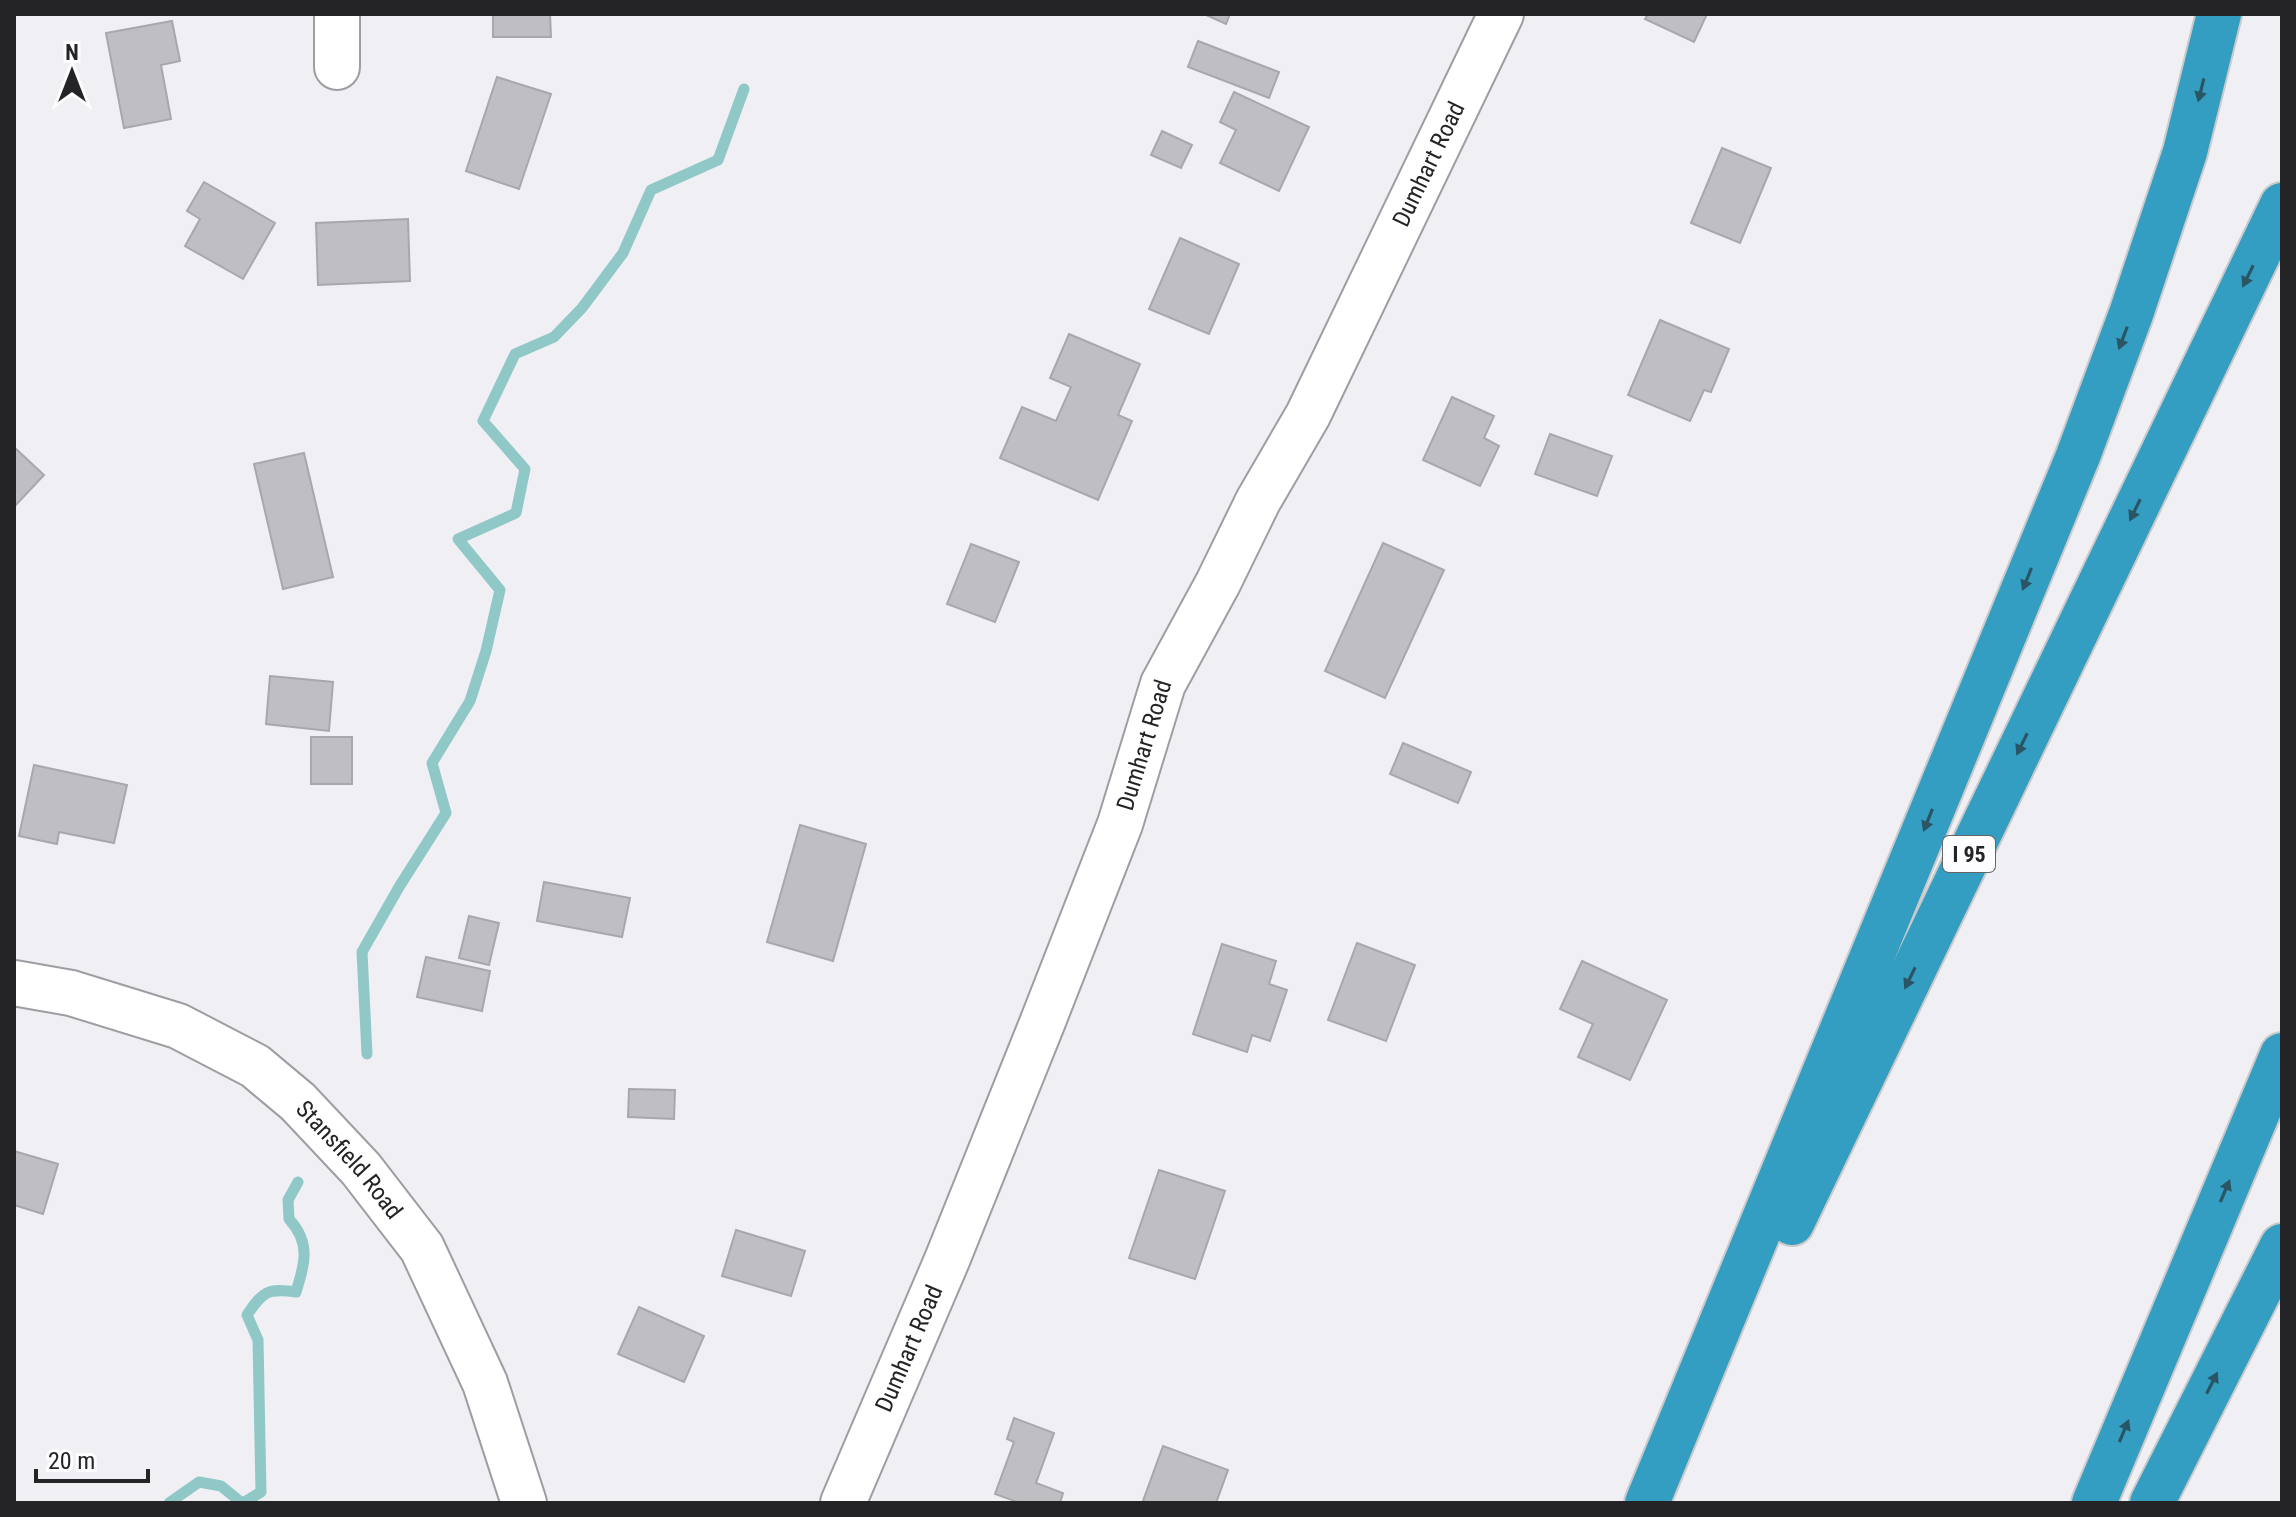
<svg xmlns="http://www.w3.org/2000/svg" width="2296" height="1517" font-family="'Roboto Condensed',sans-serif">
<rect width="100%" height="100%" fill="#f0f0f4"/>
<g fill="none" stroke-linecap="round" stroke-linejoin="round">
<g stroke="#8fc8c7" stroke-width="11">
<path d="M367,1054L362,952L399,887L446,813L432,763L470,701L486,651L500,590L458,539L516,513L525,469L483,421L515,354L554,337L582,308L623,253L651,190L718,160L744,89"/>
<path d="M169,1503L199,1482L221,1486L242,1503"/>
<path d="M243,1503L261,1492L258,1340L247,1315C263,1291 268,1288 296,1292C305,1263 311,1243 289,1219L288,1200L298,1182"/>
</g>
</g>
<g fill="#bfbfc3" stroke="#a7a7ac" stroke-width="2">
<path d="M493,14H550L551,37H493Z"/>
<path d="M1204,14H1230L1226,24Z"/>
<path d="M1648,14H1707L1694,42L1645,19Z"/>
<path d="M172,21L180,61L161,65L171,119L124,128L106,33Z"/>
<path d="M1198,41L1279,72L1269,98L1188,67Z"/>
<path d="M497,77L551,94L519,189L466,171Z"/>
<path d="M1234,92L1309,127L1279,191L1220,163L1236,130L1220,122Z"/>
<path d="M1162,131L1192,145L1181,168L1151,155Z"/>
<path d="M1722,148L1771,168L1740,243L1691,223Z"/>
<path d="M204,182L275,223L243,279L185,246L200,219L187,211Z"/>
<path d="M408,219L410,281L318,285L316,223Z"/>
<path d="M1180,238L1239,264L1209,334L1149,309Z"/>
<path d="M1660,320L1729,349L1711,392L1704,390L1690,421L1628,395Z"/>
<path d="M1069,334L1140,364L1118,415L1132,421L1098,500L1000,458L1022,407L1056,421L1071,387L1050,378Z"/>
<path d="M1452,397L1494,416L1484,438L1499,446L1480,486L1423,460Z"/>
<path d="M1550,434L1612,456L1597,496L1535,474Z"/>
<path d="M14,447L44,475L14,507Z"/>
<path d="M304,453L333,577L283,589L254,464Z"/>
<path d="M1383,543L1444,570L1385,698L1325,671Z"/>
<path d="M971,544L1019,562L995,622L947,604Z"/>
<path d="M270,676L333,682L329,731L266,724Z"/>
<rect x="311" y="737" width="41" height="47"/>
<path d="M1403,743L1471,772L1458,803L1390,774Z"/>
<path d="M34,765L127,785L114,843L59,832L57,844L19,836Z"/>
<path d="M800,825L866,844L833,961L767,942Z"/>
<path d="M544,882L630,898L622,937L537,921Z"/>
<path d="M469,916L499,923L489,965L459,958Z"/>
<path d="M1357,943L1415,965L1386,1041L1328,1020Z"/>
<path d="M1222,944L1276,961L1269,984L1287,990L1270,1041L1252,1035L1247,1052L1193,1034Z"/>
<path d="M426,957L490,971L482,1011L417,997Z"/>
<path d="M1582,961L1667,1000L1630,1080L1578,1057L1593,1024L1560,1009Z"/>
<path d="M629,1089L675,1090L674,1119L628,1117Z"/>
<path d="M14,1151L58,1164L43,1214L14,1205Z"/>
<path d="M1159,1170L1225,1191L1195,1279L1129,1258Z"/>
<path d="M736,1230L805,1251L791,1296L722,1276Z"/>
<path d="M639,1307L704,1336L684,1382L618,1354Z"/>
<path d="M1014,1418L1054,1433L1036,1483L1063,1493L1060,1503H1020L995,1494L1014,1442L1007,1439Z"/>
<path d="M1163,1446L1228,1470L1216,1503H1149L1143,1501Z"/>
</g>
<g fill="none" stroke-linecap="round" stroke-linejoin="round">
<g stroke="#9e9ea2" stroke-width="48">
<g id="minor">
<path d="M337,14V67"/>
<path id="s1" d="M14,983L71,993L178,1026L255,1066L298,1102L361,1169L422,1248L485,1383L524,1503"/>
<path id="s2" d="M843,1503L947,1260L1043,1021L1120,824L1163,684L1218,583L1258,501L1308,415L1501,14"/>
</g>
</g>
<g stroke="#cacacb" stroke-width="48">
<g id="highway">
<path d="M1792,1223L2282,205"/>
<path d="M1647,1503L2078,456L2131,314L2185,152L2219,14"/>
<path d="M2094,1503L2282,1055"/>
<path d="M2152,1503L2282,1246"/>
</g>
</g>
<use href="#minor" stroke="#fff" stroke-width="44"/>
<use href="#highway" stroke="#339ec1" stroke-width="44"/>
</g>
<defs><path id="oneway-solid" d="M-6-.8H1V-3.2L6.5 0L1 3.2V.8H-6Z" transform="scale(2)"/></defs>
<g fill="#2a5564">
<use href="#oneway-solid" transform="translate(2201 90) rotate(104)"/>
<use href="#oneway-solid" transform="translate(2248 276) rotate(116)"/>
<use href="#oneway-solid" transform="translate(2123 338) rotate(111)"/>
<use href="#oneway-solid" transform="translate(2135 510) rotate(116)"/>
<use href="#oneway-solid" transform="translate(2027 579) rotate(112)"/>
<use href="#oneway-solid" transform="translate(2022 744) rotate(116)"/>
<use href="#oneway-solid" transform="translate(1928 820) rotate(112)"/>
<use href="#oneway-solid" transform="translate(1910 978) rotate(116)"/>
<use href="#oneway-solid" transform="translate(2225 1191) rotate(-67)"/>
<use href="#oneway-solid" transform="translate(2212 1383) rotate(-63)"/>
<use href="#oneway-solid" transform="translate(2124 1431) rotate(-67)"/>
</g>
<g text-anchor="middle" stroke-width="6" stroke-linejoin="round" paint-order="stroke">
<rect fill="#fdfdff" stroke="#656567" stroke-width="2" x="1943" y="836" width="52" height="36" rx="6"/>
<g font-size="22" font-weight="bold" fill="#242426">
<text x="1969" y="862">I 95</text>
</g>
<g font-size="24" fill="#242426" stroke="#fdfdff">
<text dy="8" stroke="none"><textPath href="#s2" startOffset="1464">Dumhart Road</textPath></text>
<text dy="8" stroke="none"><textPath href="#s2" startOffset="816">Dumhart Road</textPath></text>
<text dy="8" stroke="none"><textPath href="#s1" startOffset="390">Stansfield Road</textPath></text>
<text dy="8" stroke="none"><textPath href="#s2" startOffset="168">Dumhart Road</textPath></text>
</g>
</g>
<rect width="2296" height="1517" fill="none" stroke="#242426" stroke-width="32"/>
<g transform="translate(72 72)" stroke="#fdfdff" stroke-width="6" paint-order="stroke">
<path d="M0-6L14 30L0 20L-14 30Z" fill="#242426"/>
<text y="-12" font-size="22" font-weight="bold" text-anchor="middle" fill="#242426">N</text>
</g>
<path d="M36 1469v12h112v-12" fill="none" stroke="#242426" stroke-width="4"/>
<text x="48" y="1469" font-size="24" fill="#242426" stroke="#fdfdff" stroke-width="6" paint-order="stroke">20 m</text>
</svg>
